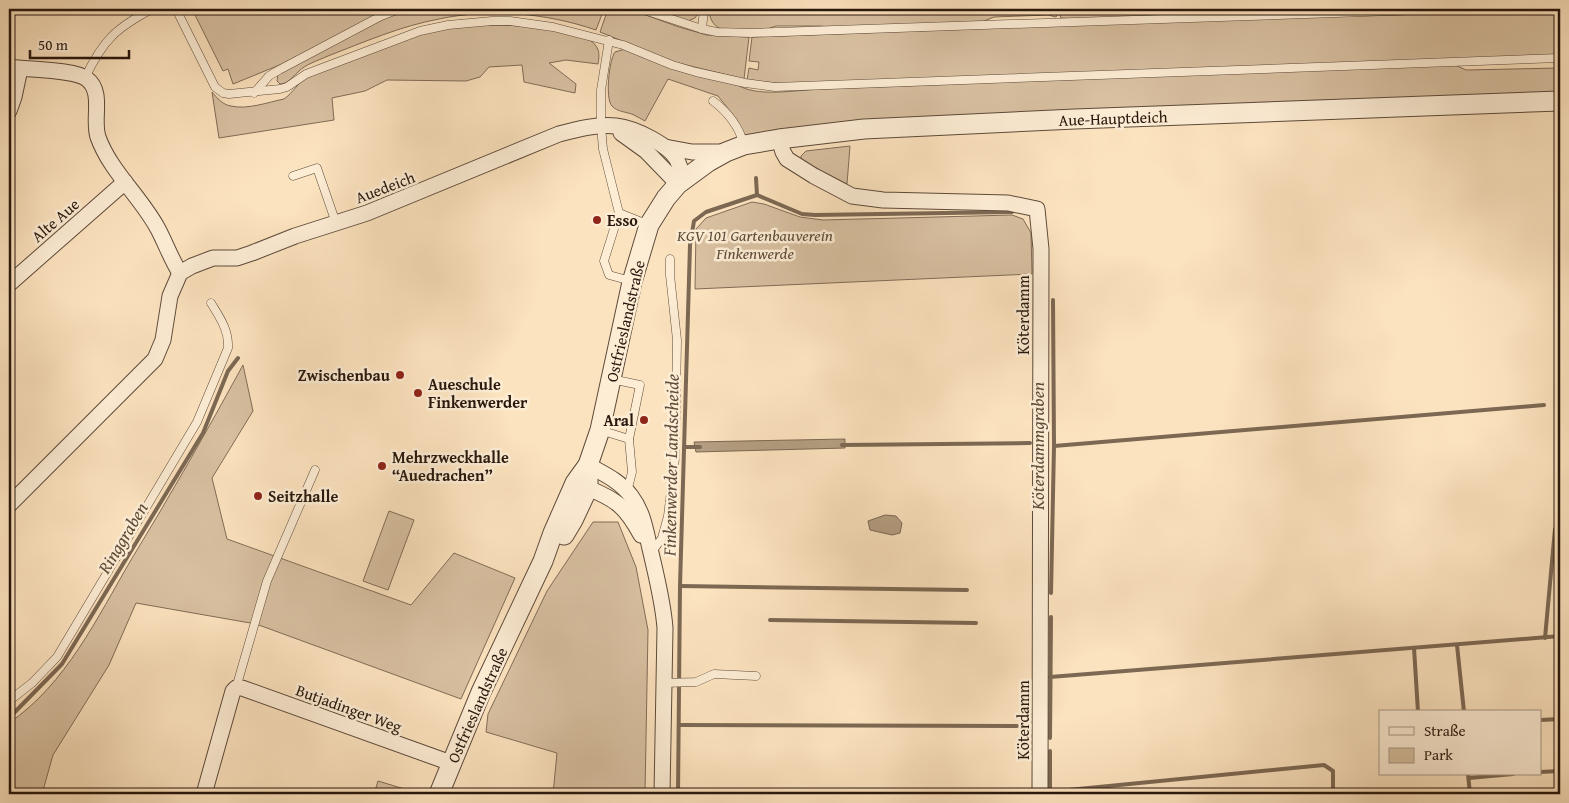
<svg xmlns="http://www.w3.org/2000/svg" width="1569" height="803" font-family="'Gentium Book Plus',serif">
<rect width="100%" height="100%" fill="#fce3bf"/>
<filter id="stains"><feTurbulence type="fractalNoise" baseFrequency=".004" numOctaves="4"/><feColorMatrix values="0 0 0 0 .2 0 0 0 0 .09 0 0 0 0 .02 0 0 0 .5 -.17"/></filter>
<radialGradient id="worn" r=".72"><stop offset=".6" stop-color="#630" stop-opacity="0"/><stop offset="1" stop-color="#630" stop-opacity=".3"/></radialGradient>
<g fill="#d8c0a1" stroke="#806c57">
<path d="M192,9H389L282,64L233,84L228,69L223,71Z"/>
<path d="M406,9H604L596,30C546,13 491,8 439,19C401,26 364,42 328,56C317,61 306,64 298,72C292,77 288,84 280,84L277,81L278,74L358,31Z"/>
<path d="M608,9H629L679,27L707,35L749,37L744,79L674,62L600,32Z"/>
<path d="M648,9H701L695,18L688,21Z"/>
<path d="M708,9H771L776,10L841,9H1216L1192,11L1178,15L1074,19L1061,18L1059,13L1056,17L1048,15L994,17L979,23L842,28L820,26H776L764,30L721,29C712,25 710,18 708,9Z"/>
<path d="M1515,9H1560V56L784,84L747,80L749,68L758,70L759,62L749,61L752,37Z"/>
<path d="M480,25C503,25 583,25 596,46C600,51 599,58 598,64L566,60L549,63L576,84L575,93L524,82L522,65L489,67L480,77L466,81L387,80L365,91L332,98L334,120L219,138L212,92C217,98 223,105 231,106C247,110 269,102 284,99C294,92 298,82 308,76L402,40L436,30Z"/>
<path d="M625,49L736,84C756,98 796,90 821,89L1455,65L1466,70L1560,68V94L746,138L737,120L718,96L668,79L645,121C641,119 638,117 634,115C628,112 617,112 612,106C605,99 609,60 615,52Z"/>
<path d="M850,146L847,184L801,160V156L806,151Z"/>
<path d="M752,202L764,204L800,217L823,220L1012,215L1023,219L1031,233L1032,274L695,289L696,229L706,218Z"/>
<path d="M243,365L253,411L212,478L227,539L411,605L454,553L515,578L461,699L256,624L136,603L109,665L53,755L42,794H9V723C66,684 97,618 131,560C170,496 207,431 243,365Z"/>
<path d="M389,511L414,520L388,590L363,581Z"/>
<path d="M593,522H618L636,567L648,630L645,794H553L557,753L486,732L488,714L547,591Z"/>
<path d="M378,781L421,794H374Z"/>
</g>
<g fill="#b49e82" stroke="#7c6853">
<path d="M845,439V448L696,452L694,442Z"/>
<path d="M885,515L896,516L902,523L900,533L892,535L870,530L868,521Z"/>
</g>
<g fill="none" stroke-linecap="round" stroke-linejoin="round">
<g stroke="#7c6853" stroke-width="4">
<path d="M757,195L802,214L815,215L1012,212"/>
<path d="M1559,403H1560"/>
<path d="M842,445L1030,443"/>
<path d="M1054,446L1544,405"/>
<path d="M685,447H700"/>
<path d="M1556,509L1560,461"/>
<path d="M680,586L967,590"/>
<path d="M1051,593L1054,446L1053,300"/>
<path d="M770,620L976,623"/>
<path d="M1545,638L1555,529"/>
<path d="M1457,645L1464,712"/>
<path d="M1414,648L1418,712"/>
<path d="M1050,677L1560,636"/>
<path d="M9,718L62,664L203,433L228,371L238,358"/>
<path d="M1540,720L1560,719"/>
<path d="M679,725L1017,726"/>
<path d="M1050,738L1051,617"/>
<path d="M1540,772L1560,771"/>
<path d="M1468,774L1470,794"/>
<path d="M1469,778L1513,774"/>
<path d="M1068,790L1324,765L1333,771V794"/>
<path d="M1050,791H1058"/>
<path d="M678,794L680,586L690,245L694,221L706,212L757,195L756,178"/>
<path d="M1050,794V751"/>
</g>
<g stroke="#5d4a3a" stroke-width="9">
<g id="service">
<path d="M176,9L215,87L223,93L229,94L280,89L287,87L306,74L420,31L448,25L492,21H510L553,27L623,45L672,65L696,72L745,83L775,87L1560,58"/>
<path d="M641,9L702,29L717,32L751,33L1451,9"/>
<path d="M702,29L704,9"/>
<path d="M609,40L601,90V126L603,149L619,213L604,261L609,275L631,281"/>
<path d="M85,78C103,40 116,28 152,9"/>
<path d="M254,93L269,76L279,70L381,16L399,9"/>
<path d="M713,101C729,113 739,126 744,145"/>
<path d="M293,176L317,168L336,223"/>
<path d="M619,213L649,225"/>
<path d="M611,379L640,385L629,439L632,472L627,492"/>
<path d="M600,430L629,439"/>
<path d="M651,553L662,538L668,516L675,458L677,340L670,275V259"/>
<path d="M664,683L696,682L714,674L756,676"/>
<path d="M236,688L267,581L315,470"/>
<path d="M9,701L32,683L57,657L197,422L228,348C229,330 220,318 211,303"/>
</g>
</g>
<g stroke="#5d4a3a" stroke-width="17">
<g id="minor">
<path d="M9,67C28,70 74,69 87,79C104,92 92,119 98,137C110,171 141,197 158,229C166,244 171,259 180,273"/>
<path d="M9,111L14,97L20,69"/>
<path d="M621,133L646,151L678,184"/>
<path d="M779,139L783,152L787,159L814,176L852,196L883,200L1008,203L1037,209L1041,249L1040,794"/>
<path d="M665,147L692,152H724"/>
<path d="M9,284L125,182"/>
<path d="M588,465C604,474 620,481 631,496C644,513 646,533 651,553C657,579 663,602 665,628L662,794"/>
<path d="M588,488C617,500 626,507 641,535"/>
<path d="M9,505L155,359L163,340L170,296L180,273L192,266L213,258H237L252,253L295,236L367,213L559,134C578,129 597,124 616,126C634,128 671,145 678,162C682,170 681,177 678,184"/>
<path d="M204,794L233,691L236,688H242L451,763"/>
</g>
</g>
<g stroke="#5d4a3a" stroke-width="21">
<g id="tertiary">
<path d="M564,535L573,520L588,488V465"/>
<path d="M439,794L481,692L543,561L553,533L575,483L588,465L600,430L632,282L649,225L666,198L678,184L708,162L726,152L744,145L779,139L864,129L1075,119L1560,101"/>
</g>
</g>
<use href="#service" stroke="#fdedd5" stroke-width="8"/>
<use href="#minor" stroke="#fdedd5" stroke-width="15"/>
<use href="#tertiary" stroke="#fdedd5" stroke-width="19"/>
</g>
<g fill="#8f2418" stroke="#fdedd5" stroke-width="2">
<circle cx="597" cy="220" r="5"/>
<circle cx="400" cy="375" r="5"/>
<circle cx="418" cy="393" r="5"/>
<circle cx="644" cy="420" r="5"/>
<circle cx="382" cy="466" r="5"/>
<circle cx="258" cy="496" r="5"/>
</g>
<g text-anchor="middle" stroke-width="5" stroke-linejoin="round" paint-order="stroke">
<g font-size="16" fill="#28170d" stroke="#fdedd5">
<text transform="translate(1113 118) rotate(-2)" y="6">Aue-Hauptdeich</text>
<text transform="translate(385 187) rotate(-21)" y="6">Auedeich</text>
<text transform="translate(55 220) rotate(-41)" y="6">Alte Aue</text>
<text transform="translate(1023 315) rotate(-90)" y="6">Köterdamm</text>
<text transform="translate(625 321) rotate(-77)" y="6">Ostfrieslandstraße</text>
<text transform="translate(477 705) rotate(-66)" y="6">Ostfrieslandstraße</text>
<text transform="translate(349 708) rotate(20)" y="6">Butjadinger Weg</text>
<text transform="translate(1023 720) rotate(-90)" y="6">Köterdamm</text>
</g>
<g font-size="16" font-weight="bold" fill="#28170d" stroke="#fdedd5" text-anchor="start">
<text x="607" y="226">Esso</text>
<text x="390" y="381" text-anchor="end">Zwischenbau</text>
<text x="428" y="390">Aueschule<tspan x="428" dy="18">Finkenwerder</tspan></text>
<text x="634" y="426" text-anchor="end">Aral</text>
<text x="392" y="463">Mehrzweckhalle<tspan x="392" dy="18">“Auedrachen”</tspan></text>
<text x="268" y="502">Seitzhalle</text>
</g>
<g font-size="16" font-style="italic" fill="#5d4a39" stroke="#fdedd5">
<text x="755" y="241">KGV 101 Gartenbauverein<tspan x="755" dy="18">Finkenwerde</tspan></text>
</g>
<g font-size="18" font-style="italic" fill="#604d3c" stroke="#fdedd5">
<text transform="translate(1038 446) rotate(-90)" y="6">Köterdammgraben</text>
<text transform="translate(671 465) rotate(-89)" y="6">Finkenwerder Landscheide</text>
<text transform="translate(123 538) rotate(-59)" y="6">Ringgraben</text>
</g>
</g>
<rect width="1569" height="803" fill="none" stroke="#fce3bf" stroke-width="30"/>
<rect x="10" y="10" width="1549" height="783" fill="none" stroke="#28170d" stroke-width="2.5"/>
<rect x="15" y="15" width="1539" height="773" fill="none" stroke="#28170d"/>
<rect x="1379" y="710" width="162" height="65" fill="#fdedd5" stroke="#a89785"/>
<rect x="1389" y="727" width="25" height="8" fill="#fdedd5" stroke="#a89785"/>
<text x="1424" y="736" font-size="15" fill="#28170d">Straße</text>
<rect x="1389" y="748" width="25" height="15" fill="#d8c0a1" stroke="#a89785"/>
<text x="1424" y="760" font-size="15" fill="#28170d">Park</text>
<path d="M30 50v8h99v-8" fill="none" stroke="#28170d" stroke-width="2.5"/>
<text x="38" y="50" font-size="15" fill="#28170d" stroke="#fdedd5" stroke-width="4" paint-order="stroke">50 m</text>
<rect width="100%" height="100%" filter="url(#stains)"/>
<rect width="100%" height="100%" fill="url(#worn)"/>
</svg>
